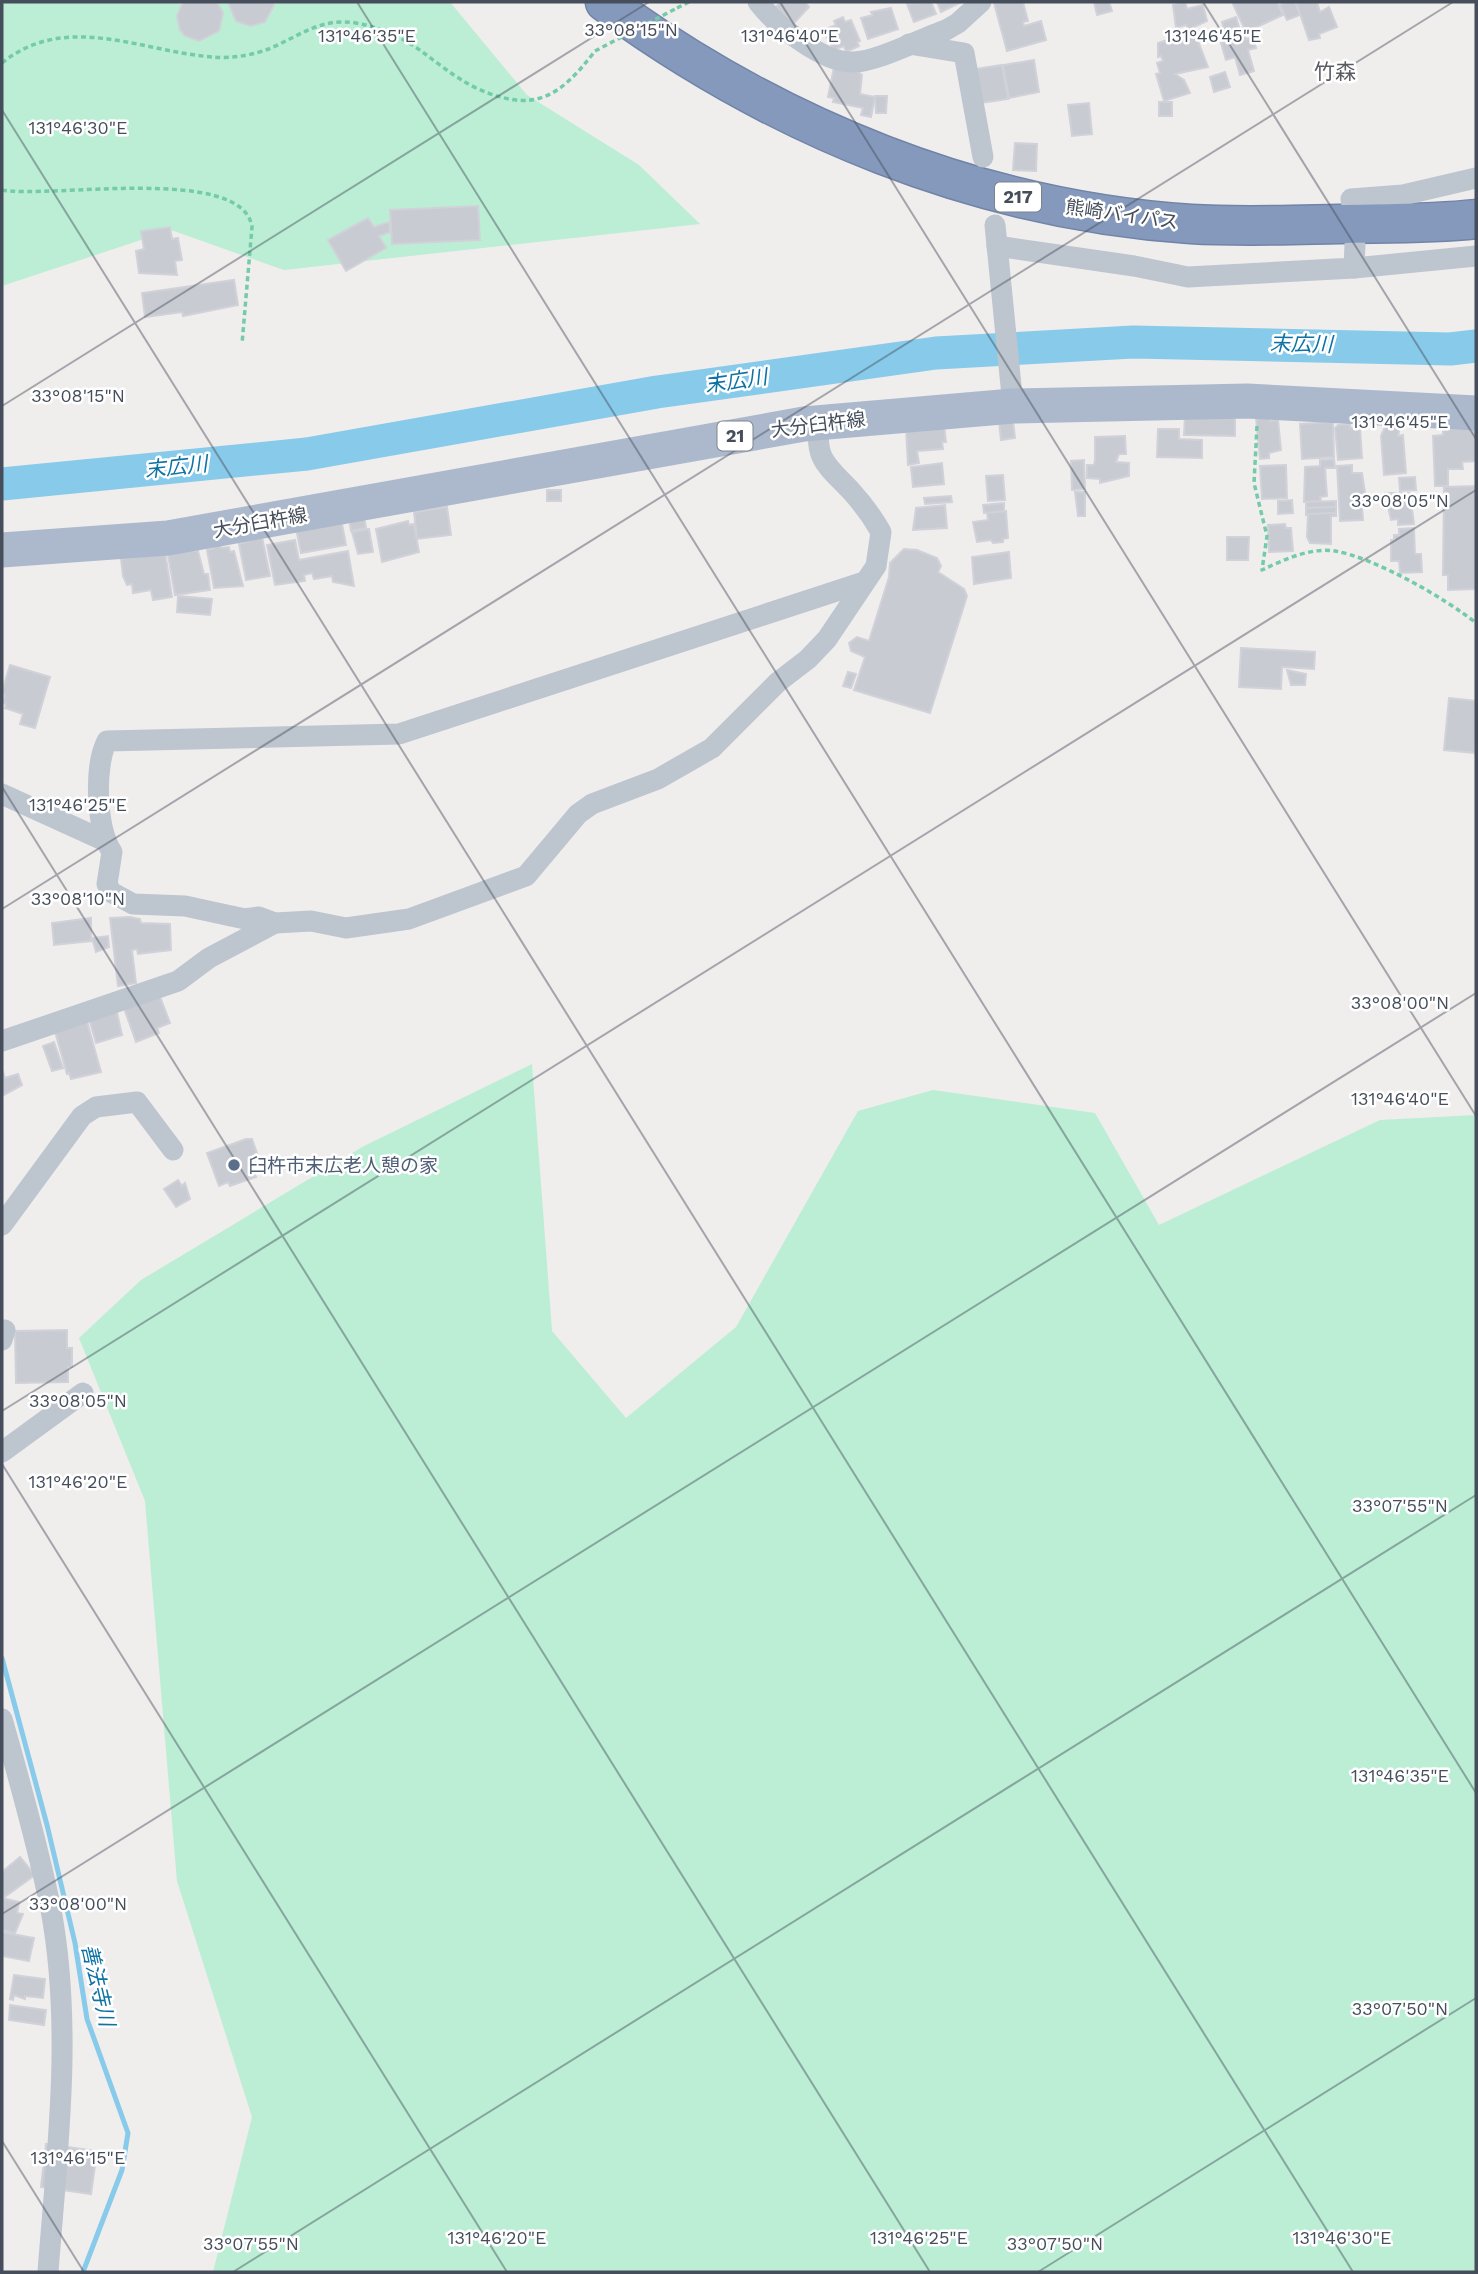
<svg xmlns="http://www.w3.org/2000/svg" width="1478" height="2274" font-family="'Work Sans','Noto Sans JP',sans-serif">
<rect width="100%" height="100%" fill="#f0eded"/>
<g fill="#bbeed4">
<path d="M2,2H450L527,95L639,165L700,224L284,270L171,230L2,286Z"/>
<path d="M532,1064L552,1331L626,1418L736,1327L858,1111L933,1090L1095,1113L1159,1225L1380,1120L1476,1115V2272H213L252,2117L177,1881L145,1501L79,1338L141,1280L364,1146Z"/>
</g>
<g fill="none" stroke-linecap="round" stroke-linejoin="round">
<path stroke="#88caea" stroke-width="5" d="M2,1658L47,1825L75,1943L87,2019L128,2133L122,2170L83,2272"/>
<path stroke="#88caea" stroke-width="33" d="M2,484L307,454L657,392L936,353L1133,342L1450,349L1476,346"/>
</g>
<g fill="#c9cbd3" stroke="#d1d2d9" stroke-width="2">
<path d="M183,2H217L223,13L219,31L199,41L185,36L180,30L177,16Z"/>
<path d="M228,2H274V5L265,22L250,26L236,21Z"/>
<path d="M781,2H805L809,7L794,23L776,7Z"/>
<path d="M931,2L936,14L914,22L907,4Z"/>
<path d="M937,2H961L941,12Z"/>
<path d="M1001,2H1023L1028,21L1023,22L1024,26L1041,21L1046,40L1007,51L994,3Z"/>
<path d="M1094,2H1109L1112,11L1097,15Z"/>
<path d="M1185,2L1187,9L1203,5L1207,21L1188,30L1186,25L1176,28L1173,5Z"/>
<path d="M1232,2H1277L1283,15L1246,32Z"/>
<path d="M1287,2H1295L1300,15L1287,20L1280,5Z"/>
<path d="M1296,2H1317L1320,12L1329,7L1337,27L1319,34L1320,38L1309,40Z"/>
<path d="M891,8L898,29L868,39L861,18L873,15L871,12Z"/>
<path d="M843,17L845,22L851,20L860,41L857,42L859,46L846,52L844,46L834,50L823,30L836,25L834,21Z"/>
<path d="M1236,17L1240,30L1243,28L1246,39L1253,37L1256,48L1248,50L1254,71L1240,75L1235,57L1226,60L1221,43L1227,41L1222,22Z"/>
<path d="M1180,36L1181,40L1196,36L1208,67L1175,74L1184,80L1190,93L1164,101L1156,74L1160,73L1157,63L1163,61L1161,56L1158,57V43Z"/>
<path d="M1034,60L1039,92L1009,98L1003,65Z"/>
<path d="M1002,65L1008,99L980,103L975,69Z"/>
<path d="M834,67L858,72L862,75L860,94L875,97L871,117L861,115L863,108L833,102L834,98L828,97Z"/>
<path d="M1225,72L1230,87L1214,92L1210,77Z"/>
<path d="M875,96H887L886,113H876Z"/>
<rect x="1159" y="102" width="13" height="14"/>
<path d="M1089,103L1092,134L1072,136L1068,105Z"/>
<path d="M1015,143L1037,144L1036,171L1013,170Z"/>
<path d="M478,206L480,240L392,244L390,210Z"/>
<path d="M368,218L374,227L389,222L390,232L379,236L386,248L346,271L328,240Z"/>
<path d="M170,227L172,239L178,238L182,260L175,261L177,275L139,273L136,251L144,249L141,231Z"/>
<path d="M234,280L238,305L183,316L182,312L145,317L142,293Z"/>
<path d="M1185,416H1235V436L1184,435Z"/>
<path d="M1270,417V421L1278,420L1281,450L1269,453V458L1260,459L1256,418Z"/>
<path d="M1013,421L1015,438L1001,440L999,422Z"/>
<path d="M1333,422L1334,457L1302,459L1300,424Z"/>
<path d="M1350,424V428L1360,427L1362,458L1338,460L1335,428L1338,425Z"/>
<path d="M944,425L946,442H942L943,449L917,451L919,463L908,465L906,429Z"/>
<path d="M1400,426L1398,436L1403,435L1406,473L1384,475L1381,436L1385,427Z"/>
<path d="M1158,429H1179V439L1202,440V458L1157,457Z"/>
<path d="M1443,429H1476V461L1462,462L1463,469H1448V486H1435L1433,436L1443,435Z"/>
<path d="M1125,436L1126,454H1119L1116,462L1129,463V476L1100,483V479L1087,478V465H1094L1095,460V437Z"/>
<path d="M1334,459L1335,468H1325L1327,496L1320,497L1321,501L1304,502L1305,467L1320,466V460Z"/>
<path d="M1084,460L1085,489L1072,490L1071,461Z"/>
<path d="M942,463L944,484L913,487L911,467Z"/>
<path d="M1286,465L1287,498L1262,499L1260,466Z"/>
<path d="M1352,465V473H1362L1367,505L1362,506L1363,520L1340,521L1337,466Z"/>
<path d="M1003,475L1005,500L988,501L986,476Z"/>
<path d="M1415,477L1416,490L1400,491L1399,478Z"/>
<path d="M1476,486V589L1448,590V575H1443L1444,487Z"/>
<rect x="547" y="490" width="14" height="11"/>
<path d="M1075,492H1085V516H1078Z"/>
<path d="M1385,493H1410L1414,524L1398,525V519L1391,520Z"/>
<path d="M951,496L952,502L925,504L924,498Z"/>
<path d="M1292,500L1293,513L1278,514V501Z"/>
<path d="M1336,501V507L1306,508V502Z"/>
<path d="M1004,503V511L984,513L983,505Z"/>
<path d="M945,505L947,528L913,530L916,508Z"/>
<path d="M447,507L451,535L417,539L414,512Z"/>
<path d="M1336,507V513L1306,515V508Z"/>
<path d="M1006,511L1008,538L1003,539V542L993,543L991,540L977,542L973,522L988,520L987,513Z"/>
<path d="M1336,513V516H1331V544L1310,543L1307,537L1308,514Z"/>
<path d="M364,516L366,528L351,531L349,518Z"/>
<path d="M408,521L409,525L414,524L419,552L382,562L376,529Z"/>
<path d="M342,524L346,545L301,553L296,529Z"/>
<path d="M1285,524L1286,528H1291L1293,551L1269,552L1268,525Z"/>
<path d="M1414,528L1415,554H1421L1422,572L1400,573L1399,561H1391V540H1394V535H1399V529Z"/>
<path d="M369,529L373,552L358,554L352,532Z"/>
<path d="M262,537L270,576L246,580L239,544Z"/>
<path d="M1227,537H1249L1248,560H1227Z"/>
<path d="M295,540L299,560L348,551L354,586L333,582L332,576L314,579L312,573L304,575L305,581L275,585L267,545Z"/>
<path d="M220,542L221,548L229,547L230,552L234,551L243,586L214,588L207,550L214,548L213,543Z"/>
<path d="M194,547V551H198L204,574H208L210,590L175,595L168,555Z"/>
<path d="M904,549L917,550L937,558L941,566L938,572L964,589L967,596L930,713L854,690L865,657L851,651L849,643L857,637L869,641L889,577L890,563Z"/>
<path d="M165,552L172,597L153,600L151,590L133,593L132,584L127,585L123,576L121,559Z"/>
<path d="M1009,552L1011,578L974,584L972,557Z"/>
<path d="M178,596L212,599L210,615L177,612Z"/>
<path d="M1241,648L1315,652L1314,669L1282,667L1281,689L1239,687Z"/>
<path d="M10,665L50,677L35,728L20,724L23,714L5,708L6,704L3,703L5,695L2,692Z"/>
<path d="M1287,670L1306,674L1305,685H1291Z"/>
<path d="M848,672L856,674L851,688L843,686Z"/>
<path d="M1449,698L1476,701V757L1475,753L1444,750Z"/>
<path d="M130,917L140,919L141,923L170,924L171,950L138,954L137,949L132,950L136,983L118,986L110,918Z"/>
<path d="M91,918V941L54,945L52,923Z"/>
<path d="M108,936L109,947L96,952L92,938Z"/>
<path d="M159,994L170,1023L157,1028L159,1033L136,1042L124,1008Z"/>
<path d="M116,1008L122,1035L96,1043L88,1015Z"/>
<path d="M86,1018L101,1072L71,1079L69,1073L67,1074L54,1028Z"/>
<path d="M54,1042L63,1068L52,1071L43,1046Z"/>
<path d="M2,1069L5,1078L18,1074L22,1085L2,1096Z"/>
<path d="M246,1139H252L258,1156L254,1158L258,1172L254,1173L256,1177L230,1186L228,1182L219,1186L207,1153Z"/>
<path d="M178,1180L182,1186L185,1183L190,1199L176,1207L164,1189Z"/>
<path d="M67,1330V1348H72V1367H68V1382L16,1383L15,1331Z"/>
<path d="M20,1857L35,1875L3,1898L2,1872Z"/>
<path d="M2,1898L19,1902L17,1913L23,1914L15,1933L2,1930Z"/>
<path d="M2,1932L34,1938L29,1961L2,1956Z"/>
<path d="M14,1975L45,1979L43,1998L25,1996V1999L14,1995L13,2000L10,1999Z"/>
<path d="M10,2005L46,2010L44,2025L9,2020Z"/>
<path d="M46,2144L97,2151L91,2194L41,2187Z"/>
</g>
<g fill="none" stroke-linecap="round" stroke-linejoin="round">
<g stroke="#7084a7" stroke-width="41">
<path id="highway" d="M605,2C776,127 978,210 1191,224C1240,227 1290,225 1339,224C1385,223 1431,224 1476,219"/>
</g>
<g stroke="#74cbaa" stroke-width="3.5" stroke-dasharray="5 3.5" stroke-linecap="butt">
<path d="M677,8L689,2"/>
<path d="M2,63C66,11 142,52 213,57C231,59 254,55 271,48C299,36 322,17 356,23C415,34 429,64 476,88C534,114 559,98 595,51"/>
<path d="M2,190C48,199 243,164 252,227L242,344"/>
<path d="M1257,426L1254,483L1267,536L1262,570C1283,560 1311,547 1335,551C1375,558 1445,598 1476,623"/>
</g>
<g stroke="#bdc5cf" stroke-width="21">
<path d="M758,2C776,25 822,63 853,62C877,62 922,38 946,30L958,23L981,2"/>
<path d="M909,44L964,53L983,157"/>
<path d="M1352,206L1351,199L1403,195L1476,178"/>
<path d="M995,225L1013,406"/>
<path d="M997,246L1134,266L1188,277L1354,268L1355,245"/>
<path d="M1354,268L1476,256"/>
<path d="M820,422C813,460 829,467 852,492C863,504 873,518 881,532L876,566L827,639L808,659L778,682L712,748L658,779L592,804L578,814L526,876L409,919L346,928L311,921L275,923L259,917L245,919L185,906L133,904L111,892L107,884L112,852C96,828 94,766 107,741L399,734L864,582"/>
<path d="M2,794L105,841"/>
<path d="M2,1041L178,981L209,958L275,923"/>
<path d="M2,1225L82,1116L96,1107L137,1102L173,1150"/>
<path d="M2,1340L5,1330"/>
<path d="M2,1452L83,1393"/>
<path d="M2,1719C20,1782 38,1846 51,1910C73,2029 57,2153 48,2272"/>
</g>
<path stroke="#acb9cc" stroke-width="35" d="M2,550L168,538L804,424L1013,406L1247,401L1476,413"/>
<use href="#highway" stroke="#8599bc" stroke-width="38"/>
<path stroke="#74cbaa" stroke-width="3.5" stroke-dasharray="5 3.5" stroke-linecap="butt" d="M595,51L677,8"/>
</g>
<path fill="none" stroke="#454e5a" stroke-width="2" stroke-opacity="0.45" d="M357,2L1476,1793M780,2L1476,1116M1203,2L1476,439M2,110L1353,2272M2,406L649,2M2,787L930,2272M2,909L1453,2M2,1411L1476,490M2,1464L507,2272M2,1914L1476,993M2,2141L84,2272M233,2272L1476,1495M1038,2272L1476,1998"/>
<circle fill="#5c6f8a" stroke="#fff" stroke-width="2.5" cx="234" cy="1165" r="7"/>
<g text-anchor="middle" stroke-width="5" stroke-linejoin="round" paint-order="stroke">
<g fill="#fff" stroke="#7d838c" stroke-width="2">
<rect x="995" y="182.5" width="46" height="29" rx="5"/>
<rect x="717.5" y="421.5" width="35" height="29" rx="5"/>
</g>
<g font-size="18" font-weight="bold" fill="#454e5a">
<text x="1018" y="203">217</text>
<text x="735" y="442">21</text>
</g>
<g font-size="19" fill="#454e5a" stroke="#fff">
<text transform="translate(1122 214) rotate(8)" y="7">熊崎バイパス</text>
<text transform="translate(818 424) rotate(-7)" y="7">大分臼杵線</text>
<text transform="translate(260 522) rotate(-10)" y="7">大分臼杵線</text>
</g>
<g font-size="19" fill="#4e5e75" stroke="#fff" text-anchor="start">
<text x="248" y="1172">臼杵市末広老人憩の家</text>
</g>
<g font-size="21" fill="#5a5c62" stroke="#fff">
<text x="1335" y="79">竹森</text>
</g>
<g font-size="21" font-style="italic" fill="#0e73a4" stroke="#fff">
<text transform="translate(1301 344) rotate(1)" y="7">末広川</text>
<text transform="translate(736 381) rotate(-8)" y="7">末広川</text>
<text transform="translate(176 467) rotate(-6)" y="7">末広川</text>
<text transform="translate(98 1985) rotate(77)" y="7">善法寺川</text>
</g>
</g>
<g font-size="18" text-anchor="middle" fill="#454e5a" stroke="#fff" stroke-width="5" stroke-linejoin="round" paint-order="stroke">
<text x="631" y="36">33°08'15"N</text>
<text x="367" y="42">131°46'35"E</text>
<text x="790" y="42">131°46'40"E</text>
<text x="1213" y="42">131°46'45"E</text>
<text x="78" y="134">131°46'30"E</text>
<text x="78" y="402">33°08'15"N</text>
<text x="1400" y="428">131°46'45"E</text>
<text x="1400" y="507">33°08'05"N</text>
<text x="78" y="811">131°46'25"E</text>
<text x="78" y="905">33°08'10"N</text>
<text x="1400" y="1009">33°08'00"N</text>
<text x="1400" y="1105">131°46'40"E</text>
<text x="78" y="1407">33°08'05"N</text>
<text x="78" y="1488">131°46'20"E</text>
<text x="1400" y="1512">33°07'55"N</text>
<text x="1400" y="1782">131°46'35"E</text>
<text x="78" y="1910">33°08'00"N</text>
<text x="1400" y="2015">33°07'50"N</text>
<text x="78" y="2164">131°46'15"E</text>
<text x="497" y="2244">131°46'20"E</text>
<text x="919" y="2244">131°46'25"E</text>
<text x="1342" y="2244">131°46'30"E</text>
<text x="251" y="2250">33°07'55"N</text>
<text x="1055" y="2250">33°07'50"N</text>
</g>
<rect width="1478" height="2274" fill="none" stroke="#454e5a" stroke-width="7"/>
</svg>
